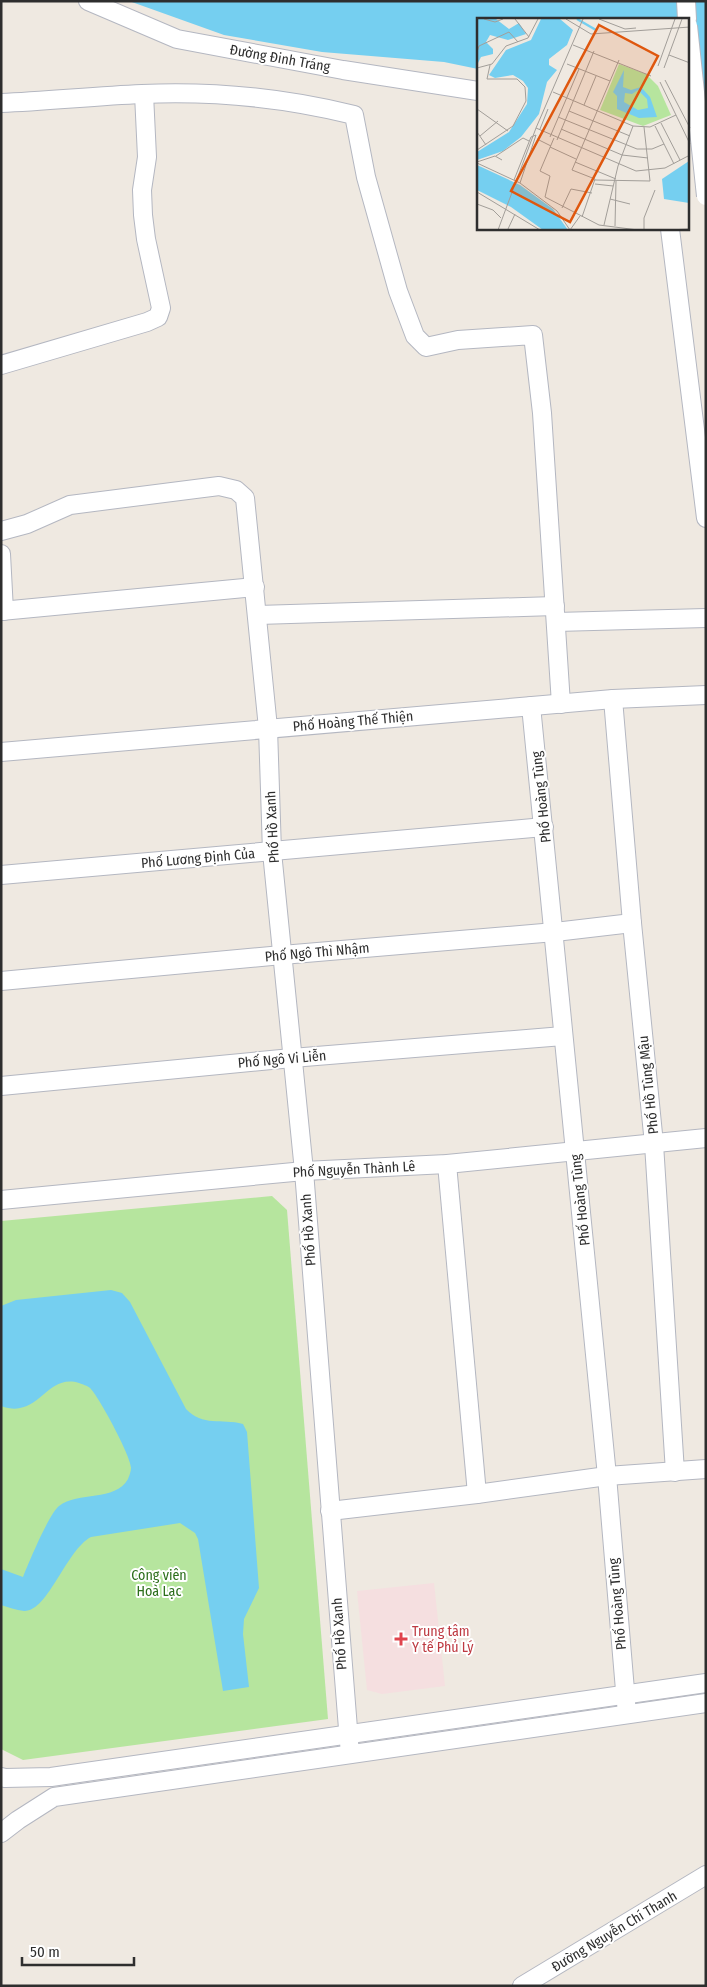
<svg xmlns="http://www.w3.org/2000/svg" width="707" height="1987" font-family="'Fira Sans Condensed',sans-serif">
<rect width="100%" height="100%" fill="#efe9e1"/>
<path fill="#f5dfe0" d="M434,1583L445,1686L382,1694L367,1690L357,1591Z"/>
<path fill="#b6e59e" d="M272,1196L287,1210L328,1719L23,1760L1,1749V1221Z"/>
<g fill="#75cff0">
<path d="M129,1H706V100L688,102V19H478V69L444,62L322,52L224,35Z"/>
<path d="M111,1290L122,1293L130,1302L186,1409C203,1427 221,1418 243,1424L247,1432L259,1588L244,1619L243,1634L249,1687L223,1691L198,1539L195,1533L180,1523L91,1537C66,1550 48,1612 24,1611C16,1610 8,1607 1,1605V1569L23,1577C29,1562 49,1514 59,1506C78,1491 115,1502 128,1479C129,1477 131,1471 131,1468C132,1458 98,1395 90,1388C88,1386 82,1384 79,1383C45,1373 40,1420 1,1406V1306L16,1300Z"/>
</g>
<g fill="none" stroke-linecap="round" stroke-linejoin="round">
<g stroke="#b4b7c1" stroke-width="20">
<g id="minor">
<path d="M88,1L177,39L343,70L478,91"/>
<path d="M686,1L687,19"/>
<path d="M1,103C48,101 95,96 142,94C212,91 286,98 354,115L366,177L398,291L415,336L426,347L458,340L533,335L542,413L561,704"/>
<path d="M670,229L706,518"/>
<path d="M1,365L147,322L158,317L161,308L146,239L143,215L142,190L147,157L144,94"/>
<path d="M1,531L27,524L70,505L219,486L236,490L245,498L268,728L272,852L304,1171L350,1754"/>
<path d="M1,554L4,611"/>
<path d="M1,611L255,587"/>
<path d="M258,615L555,606"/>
<path d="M556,622L706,618"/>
<path d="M613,699L632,923L654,1144L675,1472"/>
<path d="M531,706L607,1476L627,1714"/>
<path d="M1,752L613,699L706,695"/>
<path d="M1,875L544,827"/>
<path d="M1,981L282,955L555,932L632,923"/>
<path d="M1,1086L292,1058L563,1036"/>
<path d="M447,1164L477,1494"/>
<path d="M1,1200L304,1171L447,1164L706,1138"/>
<path d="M330,1511L477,1494L607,1476L706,1469"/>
<path d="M1,1777L5,1778L51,1777L706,1683"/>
<path d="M1,1833L18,1820L54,1797L706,1703"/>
<path d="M522,1986L706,1875"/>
</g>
</g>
<use href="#minor" stroke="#fff" stroke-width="18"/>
<g stroke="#b4b7c1" stroke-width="20" stroke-linecap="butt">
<path id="minor-bridge" d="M688,26L706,196"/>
</g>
<use href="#minor-bridge" stroke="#fff" stroke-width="18"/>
</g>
<path fill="#e0444e" stroke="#fff" stroke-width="2" d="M398.5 1631.5h5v5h5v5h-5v5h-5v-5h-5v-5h5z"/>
<g text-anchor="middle" stroke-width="4" stroke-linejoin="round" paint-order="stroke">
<g font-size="14" fill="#2e2e2e" stroke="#fff">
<text transform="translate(280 58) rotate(10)" y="5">Đường Đinh Tráng</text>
<text transform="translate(353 721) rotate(-5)" y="5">Phố Hoàng Thế Thiện</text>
<text transform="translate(541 797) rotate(-96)" y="5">Phố Hoàng Tùng</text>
<text transform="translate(272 827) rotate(-93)" y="5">Phố Hồ Xanh</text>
<text transform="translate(198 858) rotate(-5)" y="5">Phố Lương Định Của</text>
<text transform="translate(317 952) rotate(-5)" y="5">Phố Ngô Thì Nhậm</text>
<text transform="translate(282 1059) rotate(-5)" y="5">Phố Ngô Vi Liễn</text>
<text transform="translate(648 1085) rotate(-96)" y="5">Phố Hồ Tùng Mậu</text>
<text transform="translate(354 1169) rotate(-3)" y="5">Phố Nguyễn Thành Lê</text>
<text transform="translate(580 1200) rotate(-96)" y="5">Phố Hoàng Tùng</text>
<text transform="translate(308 1230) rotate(-94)" y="5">Phố Hồ Xanh</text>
<text transform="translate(617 1604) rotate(-95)" y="5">Phố Hoàng Tùng</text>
<text transform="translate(339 1634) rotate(-94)" y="5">Phố Hồ Xanh</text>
<text transform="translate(614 1931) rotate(-31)" y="5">Đường Nguyễn Chí Thanh</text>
</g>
<g font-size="14" fill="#2c6e1b" stroke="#fff">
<text x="159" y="1580">Công viên<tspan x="159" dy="16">Hoà Lạc</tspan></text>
</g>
<g font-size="14" fill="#be3a42" stroke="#fff" text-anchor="start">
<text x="412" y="1636">Trung tâm<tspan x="412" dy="16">Y tế Phủ Lý</tspan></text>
</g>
</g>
<g transform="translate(477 18)">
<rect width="212" height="212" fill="#efe9e1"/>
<path d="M142,46L169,56L181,68L194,97L166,108L123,92Z" fill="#b6e59e"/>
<path d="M0,1H19L32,11L42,5L49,16L31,22L13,17L9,24L16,31V36L4,39L0,47ZM64,1H83L96,12L90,27L72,41V47L80,52L70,64L62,96L44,119L26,133L0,142V134L32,114L50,86L51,70L46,63L36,57L18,60L12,57L29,32L54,22ZM147,52L146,69L154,72L164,69L173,79L180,99L162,100L140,91V78L136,74ZM161,72L170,81L171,90L161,92L147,84L148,75L155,76ZM212,143V185L187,181L185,161ZM0,147L43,167L76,191L91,212H66L34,189L0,172Z" fill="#75cff0" fill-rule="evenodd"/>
<path fill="none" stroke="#75cff0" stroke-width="2.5" d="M100,1L119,12"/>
<path fill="none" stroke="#a29e99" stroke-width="1" d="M7,1L18,4L26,1M38,1L52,19M89,1L114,16L213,9M122,1L148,11L159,10M96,27L174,58M0,34L2,28L32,14L41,24M192,37L213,45M90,46L133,63M181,48L198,1M0,50L15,46L29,28L51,20L61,1M187,50L205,1M188,62L213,110M183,64L213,126M76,74L156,108L173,109L199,97M107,87L119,58M0,91L31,113M92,93L153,118M81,99L160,131H175L187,126M184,105L203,142M178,108L197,146M59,110L106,1M63,111L71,91M84,111L145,137L171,140M0,114L9,127M3,118L21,103M73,119L102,51M77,120L63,153L73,158L68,179L122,207L161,212M60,121L74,128M80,122L117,33M73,129L99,141M0,132L36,108L49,83L48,69L40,61H10L13,47M19,138L46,120L52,123M0,144L18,138L25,142M98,144L139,161M0,145L43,165L80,193L93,212M37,162L54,119L59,117L43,165M118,162L173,163L167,109M118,166L136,168M0,174L63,212M133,181L153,186M0,186L16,192L24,200M85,190L94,171L115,175M105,199L118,161L95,152L142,42M127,207L141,148L156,108M138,208L139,163M31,211L38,196M21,212L59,110L159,153L188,150L213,137M93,212L103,198M167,212V200L178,172M190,212L213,211"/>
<path fill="#df570e" fill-opacity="0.15" stroke="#df570e" stroke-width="2.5" d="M122,7L181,38L93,204L34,173Z"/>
<rect width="212" height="212" fill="none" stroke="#2e2e2e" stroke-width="2.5"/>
</g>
<rect width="707" height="1987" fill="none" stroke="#2e2e2e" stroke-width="5"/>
<path d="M22 1957v8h112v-8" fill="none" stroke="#2e2e2e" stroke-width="2.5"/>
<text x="30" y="1957" font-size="15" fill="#2e2e2e" stroke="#ffffff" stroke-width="4" paint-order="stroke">50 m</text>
</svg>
